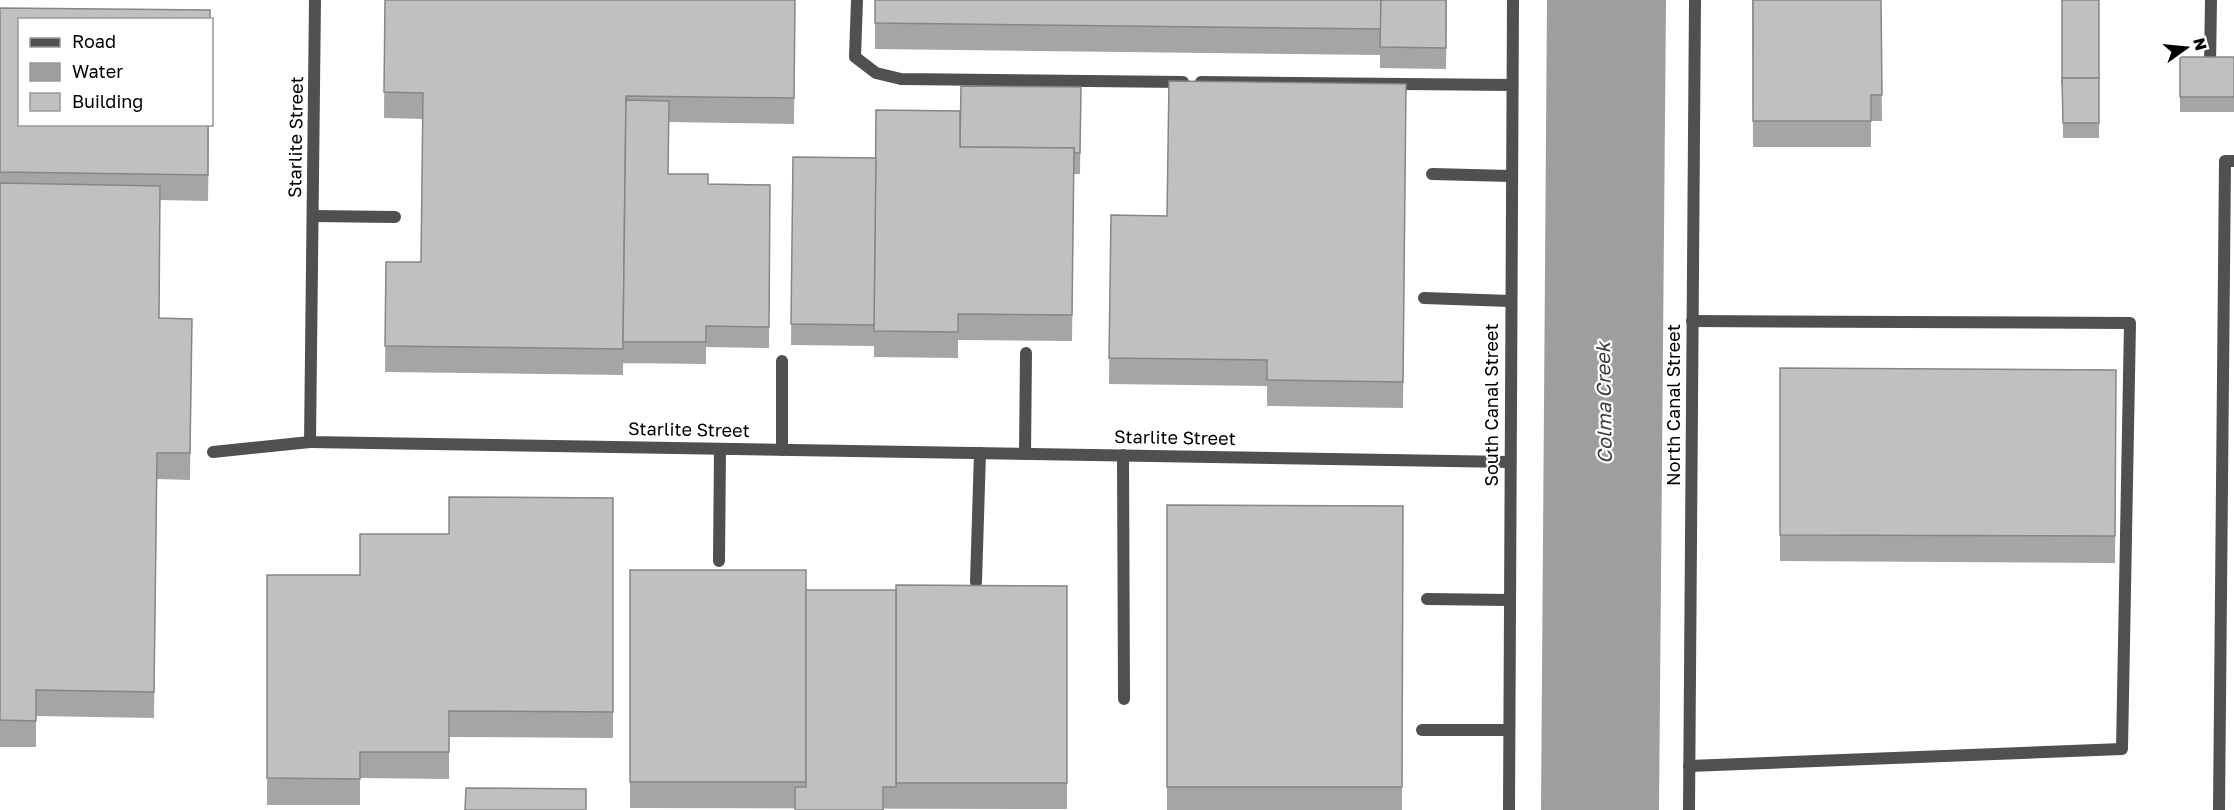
<svg xmlns="http://www.w3.org/2000/svg" width="2234" height="810" font-family="'Golos Text',sans-serif">
<rect width="100%" height="100%" fill="#fff"/>
<path fill="#9e9e9e" d="M1547,0H1666L1659,810H1541Z"/>
<g fill="none" stroke-linecap="round" stroke-linejoin="round">
<g stroke="#505050" stroke-width="12">
<path d="M857,0L855,57L876,73L901,79L1183,82"/>
<path d="M2210,66L2211,0"/>
<path d="M1201,82L1512,85"/>
<path d="M1432,174L1511,176"/>
<path d="M313,216L395,217"/>
<path d="M1424,298L1510,301"/>
<path d="M782,450V361"/>
<path d="M213,452L310,442"/>
<path d="M1025,454L1026,353"/>
<path d="M1123,455L1124,699"/>
<path d="M719,561L720,449"/>
<path d="M976,582L980,453"/>
<path d="M1427,599L1509,600"/>
<path d="M1422,730H1509"/>
<path d="M1689,766L2122,749L2130,323L1692,321"/>
<path d="M2219,810L2225,161H2234"/>
</g>
<g stroke="#505050" stroke-width="12">
<path d="M315,0L310,442L1509,462"/>
<path d="M1509,810L1513,0"/>
<path d="M1689,810L1695,0"/>
</g>
</g>
<g fill="#a5a5a5">
<path d="M385,0H795L794,124L669,122L668,174L708,184L770,185L769,348L706,347V364L623,363L624,260L623,375L385,372L386,262H421L423,119L384,118Z"/>
<path d="M875,0H1447L1446,69L1380,68V55L875,49Z"/>
<path d="M1752,0H1881L1882,121H1871V147H1753Z"/>
<path d="M2062,0H2099V138H2063Z"/>
<path d="M0,8L209,124L208,201L160,200L159,318L192,319L190,480L157,479L154,718L36,716V747H0Z"/>
<rect x="2180" y="57" width="54" height="55"/>
<path d="M1406,85L1403,408L1267,406V386L1109,384L1111,215L1167,216Z"/>
<path d="M1081,87L1080,174H1074L1072,341L958,340V358L874,357V346L791,345L793,157L876,158L960,111Z"/>
<path d="M1780,368L2116,370L2115,563L1780,561Z"/>
<path d="M613,498V738L449,737V779L360,778V805H267V575H360L449,534Z"/>
<path d="M1167,505L1403,506L1402,810H1167Z"/>
<path d="M630,570L806,782L896,590L1067,586V809L630,808Z"/>
</g>
<g fill="#c0c0c0" stroke="#868686" stroke-width="1.5">
<path d="M385,0H795L794,98L626,96L623,349L385,346L386,262H421L423,93L384,92Z"/>
<path d="M875,0H1381V29L875,23Z"/>
<path d="M1381,0H1446V48L1380,47Z"/>
<path d="M1753,0H1881L1882,95H1871V121H1753Z"/>
<path d="M2062,0H2099V78H2062V85Z"/>
<path d="M0,8L210,10V20H20V124H208V175L0,172Z"/>
<rect x="2180" y="57" width="54" height="40"/>
<path d="M2062,78H2099V123H2063Z"/>
<path d="M1169,81L1406,84L1403,382L1267,380V360L1109,358L1111,215L1167,216Z"/>
<path d="M961,86L1081,87L1080,153H1074V148L960,147Z"/>
<path d="M626,100L669,101L668,174H708V184L770,185L769,327L706,326V342H623Z"/>
<path d="M876,110L960,111V147L1074,148L1072,315L958,314V332L874,331Z"/>
<path d="M793,157L876,158L874,325L791,324Z"/>
<path d="M0,183L160,186L159,318L192,319L190,453H157L154,692L36,690V721L0,720Z"/>
<path d="M1780,368L2116,370L2115,536L1780,535Z"/>
<path d="M449,497L613,498V712L449,711V752H360V779L267,778V575H360V534H449Z"/>
<path d="M1167,505L1403,506L1402,787H1167Z"/>
<rect x="630" y="570" width="176" height="212"/>
<path d="M896,585L1067,586V783H896Z"/>
<path d="M806,590H896V787H883V810H795V787H806Z"/>
<path d="M466,788L586,789V810H465Z"/>
</g>
<g text-anchor="middle" stroke-width="4.5" stroke-linejoin="round" paint-order="stroke">
<g font-size="18" fill="#000" stroke="#fff">
<text transform="translate(296 137) rotate(-89)" y="6">Starlite Street</text>
<text transform="translate(1492 405) rotate(-90)" y="6">South Canal Street</text>
<text transform="translate(1674 405) rotate(-90)" y="6">North Canal Street</text>
<text transform="translate(689 430) rotate(1)" y="6">Starlite Street</text>
<text transform="translate(1175 438) rotate(1)" y="6">Starlite Street</text>
</g>
<g font-size="20" font-style="italic" fill="#3f3f3f" stroke="#fff">
<text transform="translate(1604 403) rotate(-91)" y="7">Colma Creek</text>
</g>
</g>
<rect x="18" y="18" width="195" height="108" fill="#ffffff" stroke="#999999" stroke-width="1.5"/>
<rect x="30" y="38" width="30" height="9" fill="#505050" stroke="#999999" stroke-width="1.5"/>
<text x="72" y="48" font-size="18" fill="#000000">Road</text>
<rect x="30" y="63" width="30" height="18" fill="#9e9e9e" stroke="#999999" stroke-width="1.5"/>
<text x="72" y="78" font-size="18" fill="#000000">Water</text>
<rect x="30" y="93" width="30" height="18" fill="#c0c0c0" stroke="#999999" stroke-width="1.5"/>
<text x="72" y="108" font-size="18" fill="#000000">Building</text>
<g transform="translate(2186 48) rotate(75)" stroke="#ffffff" stroke-width="4.5" paint-order="stroke">
<path d="M0-4.5L10 22L0 15L-10 22Z" fill="#000000"/>
<text y="-9" font-size="16" font-weight="bold" text-anchor="middle" fill="#000000">N</text>
</g>
</svg>
